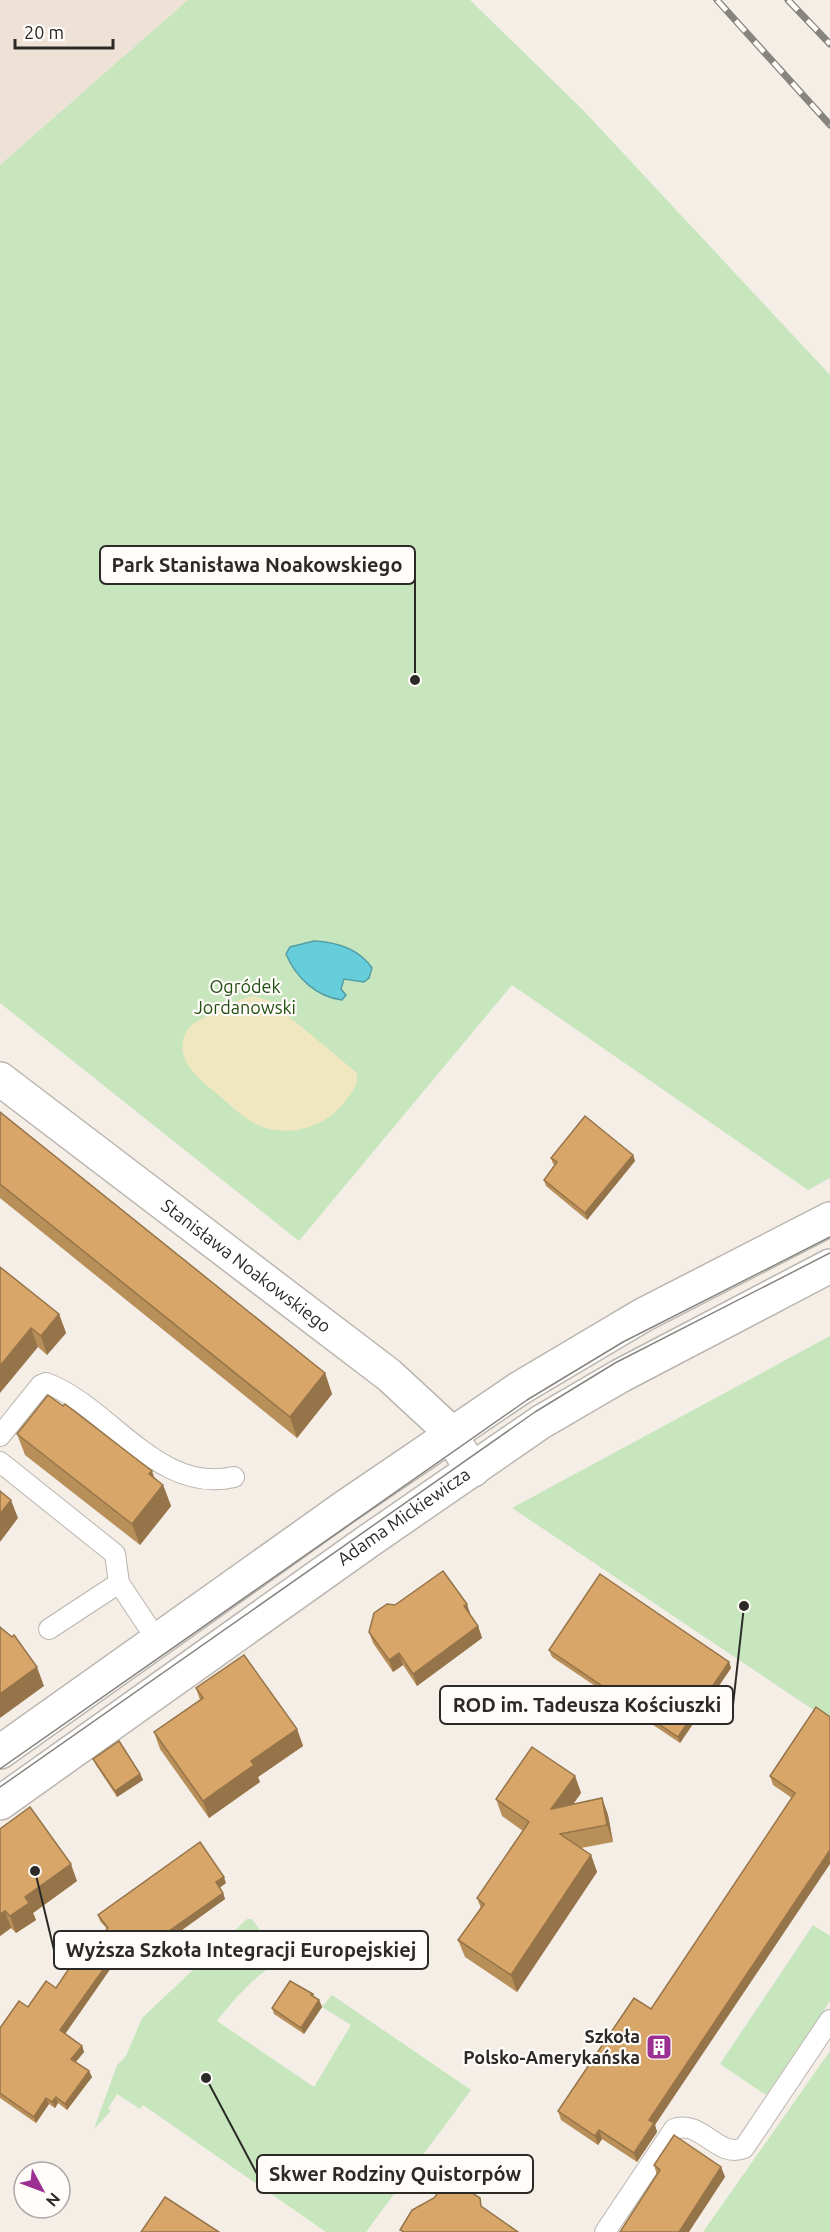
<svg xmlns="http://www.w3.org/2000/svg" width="830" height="2232" font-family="Ubuntu,sans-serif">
<rect width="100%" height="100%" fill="#f4eee7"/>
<path fill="#ede2d5" d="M0,0H188L0,165Z"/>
<g fill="#c7e6be">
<path d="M188,0H470L583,110L830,375V1178L808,1190L512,985L299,1241L0,1003V165Z"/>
<path d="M830,1336V1721L512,1508Z"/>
<path d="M247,1919H252L282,1960C257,1973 234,1999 217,2021L314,2087L351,2025L322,2007L332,1995L471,2090L366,2232H326L143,2105L140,2109L117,2094L108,2108L111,2111L94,2129L117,2065L126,2056L142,2018Z"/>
<path d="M813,1925L830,1936V2001L766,2095L720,2064Z"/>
<path d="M830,2051V2232H703Z"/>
</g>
<path fill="#f0e6c0" d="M254,996L270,1001L356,1072C361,1083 350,1095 343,1104C322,1130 282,1139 252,1122C239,1114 228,1103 216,1093C200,1079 176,1062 184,1037C188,1023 204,1018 215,1012C228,1006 240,998 254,996Z"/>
<path fill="#66cedb" stroke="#559da5" stroke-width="1.5" d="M314,941C336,942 359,949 372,968L369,978L364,982L344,979L341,989L346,995L342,1000C317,997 296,978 286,954L290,947Z"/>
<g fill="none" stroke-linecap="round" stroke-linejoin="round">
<g stroke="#bab5ae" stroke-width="22">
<g id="service">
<path d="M0,1436L41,1385L46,1383C109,1406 158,1495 234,1477"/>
<path d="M0,1462L115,1554L119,1583L157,1640"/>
<path d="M49,1629L119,1583"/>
<path d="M605,2232L674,2129C702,2119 717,2159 744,2148L830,2020"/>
</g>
</g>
<g stroke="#bab5ae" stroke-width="36">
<g id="minor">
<path id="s1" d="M0,1079L389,1375L443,1425L473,1470"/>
</g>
</g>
<g stroke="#bab5ae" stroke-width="36">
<g id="tertiary">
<path d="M0,1752L345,1507L520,1388L643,1315L830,1219"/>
<path id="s2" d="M0,1803L367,1542L541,1422L620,1376L830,1266"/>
</g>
</g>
<use href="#service" stroke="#fff" stroke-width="20"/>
<use href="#minor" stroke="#fff" stroke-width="33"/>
<use href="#tertiary" stroke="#fff" stroke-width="33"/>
<g stroke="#87847f" stroke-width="1.5">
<path d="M0,1769L527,1400L623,1342L830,1237"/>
<path d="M0,1787L535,1412L615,1363L830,1253"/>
</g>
<g stroke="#87847f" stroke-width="7">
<g id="rail">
<path d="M717,0L830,125"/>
<path d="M788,0L830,44"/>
</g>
</g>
<use href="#rail" stroke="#fffcf9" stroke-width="4.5" stroke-dasharray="14" stroke-linecap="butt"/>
</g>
<g fill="#b98f59">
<path d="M0,1112L325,1373L332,1394L297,1438L0,1198Z"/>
<path d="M633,1155L635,1161L587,1220L546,1186L544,1180L555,1165L553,1164L551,1158Z"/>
<path d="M0,1267L59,1314L66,1333L47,1355L38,1347Z"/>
<path d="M17,1434L154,1477L163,1485L171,1506L140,1545L25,1455Z"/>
<path d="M471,1616L478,1626L482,1638L417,1686L403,1665L393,1672L373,1643L369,1632Z"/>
<path d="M549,1650L729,1662L731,1668L680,1743L552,1657Z"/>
<path d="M196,1688L297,1729L303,1746L258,1777L260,1782L209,1818L160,1749L154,1732L200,1700Z"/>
<path d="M830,1717L655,2125L657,2132L637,2162L602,2139L598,2145L561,2120L558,2111L651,2009L792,1798L773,1785L770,1776Z"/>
<path d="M93,1759L140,1774L143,1780L117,1797L96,1765Z"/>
<path d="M575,1776L581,1793L573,1804L602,1798L608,1815L613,1842L581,1848L591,1855L597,1872L517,1992L465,1957L458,1940L481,1908L477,1898L523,1831L502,1816L496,1799Z"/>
<path d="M0,1829L77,1881L33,1913L36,1920L16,1933L11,1928L0,1936Z"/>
<path d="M226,1883L219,1888L223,1893L225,1899L132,1966L122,1952L65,2034L82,2046L84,2052L76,2062L89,2071L92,2077L67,2110L58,2103L55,2108L49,2104L36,2123L0,2098V2028L28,2007L56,1988L107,1929L100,1921L98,1915Z"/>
<path d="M313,1994L314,1997L319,2000L322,2007L304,2034L274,2014L272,2008Z"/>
<path d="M654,2165L721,2167L725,2177L657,2175Z"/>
</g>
<g fill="#967449">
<path d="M633,1155L635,1161L587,1220L585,1213Z"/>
<path d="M59,1314L66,1333L47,1355L41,1336Z"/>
<path d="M31,1328L38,1347L0,1393V1366Z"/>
<path d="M325,1373L332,1394L297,1438L290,1417Z"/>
<path d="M152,1471L159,1491L163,1485L171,1506L140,1545L132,1524L149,1474Z"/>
<path d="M11,1500L18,1518L0,1542V1514Z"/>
<path d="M467,1604L471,1616L464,1606Z"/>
<path d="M478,1626L482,1638L417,1686L413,1674Z"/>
<path d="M399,1653L403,1665L393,1672L389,1660Z"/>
<path d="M729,1662L731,1668L680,1743L678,1737Z"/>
<path d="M37,1667L44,1686L0,1718V1694Z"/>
<path d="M297,1729L303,1746L258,1777L260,1782L209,1818L203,1801L251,1761Z"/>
<path d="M140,1774L143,1780L117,1797L115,1791Z"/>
<path d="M575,1776L581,1793L558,1826L551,1809Z"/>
<path d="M602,1798L608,1815L613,1842L607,1825Z"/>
<path d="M830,1850V1864L655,2125L657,2132L637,2162L634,2153L649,2120Z"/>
<path d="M591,1855L597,1872L517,1992L511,1975Z"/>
<path d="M71,1864L77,1881L33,1913L36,1920L16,1933L10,1916L25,1897Z"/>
<path d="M224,1877L226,1883L218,1889L216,1882Z"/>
<path d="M223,1893L225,1899L132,1966L129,1959Z"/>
<path d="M5,1911L11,1928L0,1936V1914Z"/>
<path d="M120,1946L122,1952L63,2037L60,2030Z"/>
<path d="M319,2000L322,2007L304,2034L301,2028Z"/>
<path d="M82,2046L84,2052L73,2065L71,2059Z"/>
<path d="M89,2071L92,2077L67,2110L65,2104Z"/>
<path d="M56,2097L58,2103L55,2108L52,2102Z"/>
<path d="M46,2098L49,2104L36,2123L34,2117Z"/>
<path d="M599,2130L602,2139L598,2145L595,2136Z"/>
<path d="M721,2167L725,2177L689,2232H679Z"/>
</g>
<g fill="#d7a668" stroke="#967449" stroke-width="1.5">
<path d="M0,1112L325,1373L290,1417L0,1184Z"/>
<path d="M585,1116L633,1155L585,1213L544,1180L557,1162L551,1158Z"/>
<path d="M0,1267L59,1314L41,1336L31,1328L0,1366Z"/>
<path d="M48,1395L63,1406L65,1404L152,1471L149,1474L163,1485L132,1524L17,1434Z"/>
<path d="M0,1491L11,1500L0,1514Z"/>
<path d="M443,1571L467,1604L464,1606L478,1626L413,1674L399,1653L389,1660L369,1632L374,1613L387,1604L395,1605Z"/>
<path d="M600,1574L729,1662L678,1737L549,1650Z"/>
<path d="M0,1627L12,1637L14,1635L37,1667L0,1694Z"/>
<path d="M244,1655L297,1729L251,1761L254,1765L203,1801L154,1732L203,1698L196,1688Z"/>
<path d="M816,1707L830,1717V1850L649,2120L654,2123L634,2153L599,2130L595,2136L558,2111L634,1998L651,2009L795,1793L770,1776Z"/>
<path d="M119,1741L140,1774L115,1791L93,1759Z"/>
<path d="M532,1747L575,1776L551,1809L602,1798L607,1825L560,1834L591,1855L511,1975L458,1940L484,1904L477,1898L529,1822L496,1799Z"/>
<path d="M30,1807L71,1864L25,1897L29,1903L10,1916L5,1911L0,1914V1829Z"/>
<path d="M200,1842L224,1877L216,1882L223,1893L129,1959L120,1946L60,2030L82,2046L71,2059L89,2071L65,2104L56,2097L52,2102L46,2098L34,2117L0,2093V2028L19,2001L28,2007L46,1981L56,1988L70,1967L108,1928L98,1915Z"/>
<path d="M290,1981L313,1994L311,1995L319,2000L301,2028L272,2008Z"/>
<path d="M674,2135L721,2167L679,2232H620L660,2170L654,2165Z"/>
<path d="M446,2182L462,2193L469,2191L480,2198L481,2206L518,2232H404L400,2230L412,2210L434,2198Z"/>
<path d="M165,2197L219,2232H141Z"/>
</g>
<defs>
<g id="building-square" transform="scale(1.35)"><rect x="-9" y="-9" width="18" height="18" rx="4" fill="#9b3092" stroke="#fffcf9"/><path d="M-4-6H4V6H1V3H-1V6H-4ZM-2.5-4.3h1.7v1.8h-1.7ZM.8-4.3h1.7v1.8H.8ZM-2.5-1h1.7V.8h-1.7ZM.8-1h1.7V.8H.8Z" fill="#fff"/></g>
</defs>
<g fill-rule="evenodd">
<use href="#building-square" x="659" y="2047"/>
</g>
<g text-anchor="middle" stroke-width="4.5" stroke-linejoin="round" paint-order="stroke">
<g font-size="18" fill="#224f12" stroke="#fffcf9">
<text x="245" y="993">Ogródek<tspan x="245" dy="21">Jordanowski</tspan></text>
</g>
<g font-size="18" fill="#2c2a27" stroke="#fffcf9">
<text dy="6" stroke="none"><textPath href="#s1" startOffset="309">Stanisława Noakowskiego</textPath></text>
<text dy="6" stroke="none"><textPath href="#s2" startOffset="495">Adama Mickiewicza</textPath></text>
</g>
<g font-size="18" font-weight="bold" fill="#2c2a27" stroke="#fffcf9" text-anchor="end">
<text x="640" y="2043">Szkoła<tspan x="640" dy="21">Polsko-Amerykańska</tspan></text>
</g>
</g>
<path fill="none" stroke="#2c2a27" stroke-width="2" d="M415 680L415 565M744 1606L733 1705M35 1871L54 1950M206 2078L257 2174"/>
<g fill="#2c2a27" stroke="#fffcf9" stroke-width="2">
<circle cx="415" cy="680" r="6"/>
<circle cx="744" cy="1606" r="6"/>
<circle cx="35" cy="1871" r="6"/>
<circle cx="206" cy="2078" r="6"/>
</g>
<g fill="#fffcf9" stroke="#2c2a27" stroke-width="2">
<rect x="100" y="546" width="315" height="38" rx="6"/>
<rect x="440" y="1686" width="293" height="38" rx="6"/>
<rect x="54" y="1931" width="374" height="38" rx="6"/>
<rect x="257" y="2155" width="276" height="38" rx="6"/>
</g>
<g font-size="20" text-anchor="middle" font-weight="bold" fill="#2c2a27">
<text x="257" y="572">Park Stanisława Noakowskiego</text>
<text x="587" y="1712">ROD im. Tadeusza Kościuszki</text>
<text x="241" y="1957">Wyższa Szkoła Integracji Europejskiej</text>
<text x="395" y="2181">Skwer Rodziny Quistorpów</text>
</g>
<g transform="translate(42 2190) rotate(131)"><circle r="28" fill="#fffcf9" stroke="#aba8a5" stroke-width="1.5"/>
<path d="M0-4.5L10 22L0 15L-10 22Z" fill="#9b3092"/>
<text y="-9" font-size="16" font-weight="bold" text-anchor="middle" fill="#2c2a27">N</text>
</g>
<path d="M15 39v9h98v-9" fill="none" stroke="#2c2a27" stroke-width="3"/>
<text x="24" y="39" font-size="18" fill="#2c2a27" stroke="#fffcf9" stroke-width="4.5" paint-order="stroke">20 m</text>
</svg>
